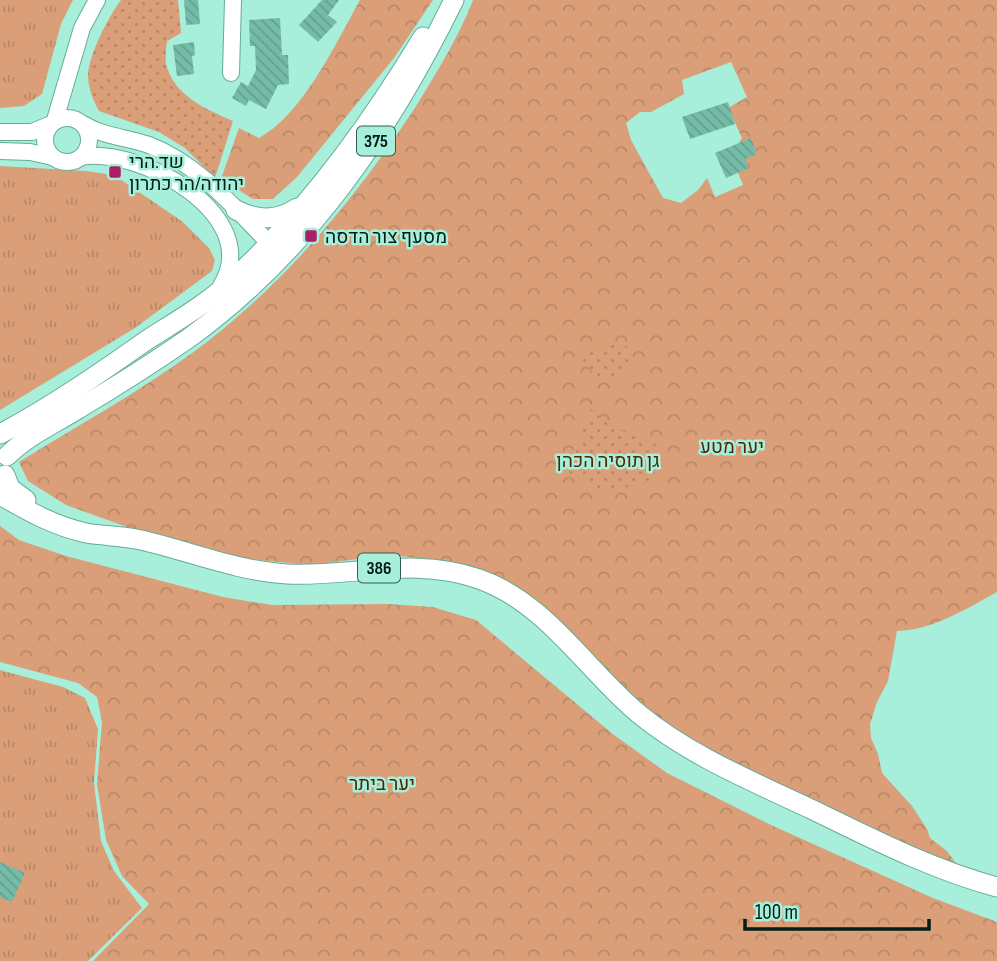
<svg xmlns="http://www.w3.org/2000/svg" width="997" height="961" font-family="'Sofia Sans Condensed',Heebo,sans-serif">
<defs>
<pattern id="grass-tufts" width="24" height="20" patternUnits="userSpaceOnUse" patternTransform="scale(1.75)"><rect width="24" height="20" fill="#da9f78"/><path d="M3 7l-1-3M5 7V3M7 7l1-3M15 17l-1-3M17 17v-4M19 17l1-3" fill="none" stroke="#b98867"/></pattern>
<pattern id="forest-crowns" width="20" height="18" patternUnits="userSpaceOnUse" patternTransform="scale(1.75)"><rect width="20" height="18" fill="#da9f78"/><path d="M2 6a3 3 0 1 1 6 0M12 15a3 3 0 1 1 6 0" fill="none" stroke="#b98867"/></pattern>
<pattern id="park-dots" width="8" height="8" patternUnits="userSpaceOnUse" patternTransform="scale(1.75)"><rect width="8" height="8" fill="#da9f78"/><path d="M2 2h.1M6 6h.1" fill="none" stroke="#b98867" stroke-width="1.8" stroke-linecap="round"/></pattern>
<pattern id="building-back-hatch" width="6" height="6" patternUnits="userSpaceOnUse" patternTransform="scale(1.75)"><rect width="6" height="6" fill="#75bba8"/><path d="M-1 5l2 2M0 0l6 6M5-1l2 2" fill="none" stroke="#63a090"/></pattern>
</defs>
<rect width="100%" height="100%" fill="#a7efda"/>
<g fill="url(#grass-tufts)">
<path d="M0,0H73L61,24L42,94L24,106L0,108Z"/>
<path d="M0,166L86,171L114,175L183,222L209,248L215,260L212,271L135,328L0,410Z"/>
<path d="M0,670L63,687L85,698L98,729L94,783L101,841L114,871L142,908L88,961H0Z"/>
</g>
<g fill="url(#forest-crowns)" fill-rule="evenodd">
<path d="M360,0H433L394,58L297,177L273,199H253L221,179L239,128L259,138C303,114 336,43 360,0Z"/>
<path d="M473,0H997V592C966,609 933,630 897,631L888,681L877,702L870,724L871,738L878,754L882,773L912,806L927,829L930,838L947,851L961,870L737,769L636,705L572,636L461,568L437,560L391,555L309,565L238,558L141,532L66,505L28,481L19,462C77,426 139,392 195,351C284,285 358,196 418,103C438,70 459,36 473,0ZM731,62L747,97L721,112L732,116L742,138L731,155L743,185L715,197L707,178L698,190L681,203L663,198L631,140L626,123L640,112H651L684,94L682,80Z"/>
<path d="M0,526L19,540L66,556L223,597L272,605L387,604L433,607L476,620L614,735L667,773L771,825L933,898L997,922V961H93L149,904L122,876L106,840L97,784L102,722L97,697L78,683L0,662Z"/>
</g>
<g fill="url(#park-dots)">
<path d="M121,0H178L181,33L167,41C166,48 165,57 166,64C174,96 206,109 233,121L215,178L185,148L159,132L99,111C93,100 88,88 88,75C89,54 109,16 121,0Z"/>
<path d="M625,341L633,370L600,381L578,355Z"/>
<path d="M591,409L612,427L658,445L653,481L601,493L565,470Z"/>
</g>
<g fill="url(#building-back-hatch)">
<path d="M184,0H198L200,24L186,25Z"/>
<path d="M322,0H339L328,15L337,22L318,42L299,25Z"/>
<path d="M280,18L282,55H288L289,84L278,85L266,109L249,100L246,106L232,98L241,82L248,86L256,70L255,46H250L249,20Z"/>
<path d="M194,42L195,55L192,56L194,74L177,76L173,45Z"/>
<path d="M728,102L735,124L690,139L682,117Z"/>
<path d="M751,138L757,154L745,159L749,168L726,178L715,153Z"/>
<path d="M0,862L25,873L12,902L0,897Z"/>
</g>
<g fill="none" stroke-linecap="round" stroke-linejoin="round">
<g stroke="#65ac99" stroke-width="18">
<g id="minor">
<path d="M231,73L233,0"/>
<circle cx="67" cy="140" r="22"/>
<path d="M55,120L82,28L97,0"/>
<path d="M83,124C104,137 127,137 149,145C198,164 233,206 269,243L274,253"/>
<path d="M0,132H32L49,125"/>
<path d="M0,151L30,152L53,157"/>
<path d="M81,157C140,146 265,216 221,286"/>
</g>
</g>
<g stroke="#65ac99" stroke-width="21">
<g id="major">
<path d="M236,210C258,221 277,221 297,208"/>
<path d="M0,434C51,407 100,373 147,340C175,322 205,305 230,282C306,213 370,125 423,37"/>
<path d="M7,456C27,436 54,424 78,409C115,387 153,363 189,338C308,252 390,130 454,0"/>
<path d="M5,475L10,488L26,500"/>
<path d="M0,495C28,511 54,526 86,533C104,536 123,536 141,540C189,551 237,571 287,574C353,577 413,556 479,579C547,603 586,670 639,714C690,756 754,782 813,810C873,839 933,870 997,887"/>
</g>
</g>
<use href="#minor" stroke="#fff" stroke-width="16"/>
<use href="#major" stroke="#fff" stroke-width="19"/>
</g>
<g fill="#a82066" stroke="#a7efda" stroke-width="2.5">
<rect x="108" y="165" width="14" height="14" rx="3.5"/>
<rect x="304" y="229" width="14" height="14" rx="3.5"/>
</g>
<g text-anchor="middle" stroke-width="5" stroke-linejoin="round" paint-order="stroke">
<g fill="#a7efda" stroke="#335d52" stroke-width="2">
<rect x="357" y="126.5" width="38" height="29" rx="5"/>
<rect x="358" y="553.5" width="42" height="29" rx="5"/>
</g>
<g font-size="18" font-weight="bold" fill="#011e17">
<text x="376" y="147">375</text>
<text x="379" y="574">386</text>
</g>
<g font-size="19" fill="#011e17" stroke="#a7efda" text-anchor="start">
<text x="129" y="168">שד.הרי<tspan x="129" dy="22">יהודה/הר כתרון</tspan></text>
<text x="325" y="243">מסעף צור הדסה</text>
</g>
<g font-size="19" fill="#512703" stroke="#a7efda">
<text x="732" y="453">יער מטע</text>
<text x="608" y="467">גן תוסיה הכהן</text>
<text x="382" y="790">יער ביתר</text>
</g>
</g>
<path d="M745 919v10h184v-10" fill="none" stroke="#011e17" stroke-width="3.5"/>
<text x="755" y="919" font-size="21" fill="#011e17" stroke="#a7efda" stroke-width="5" paint-order="stroke">100 m</text>
</svg>
